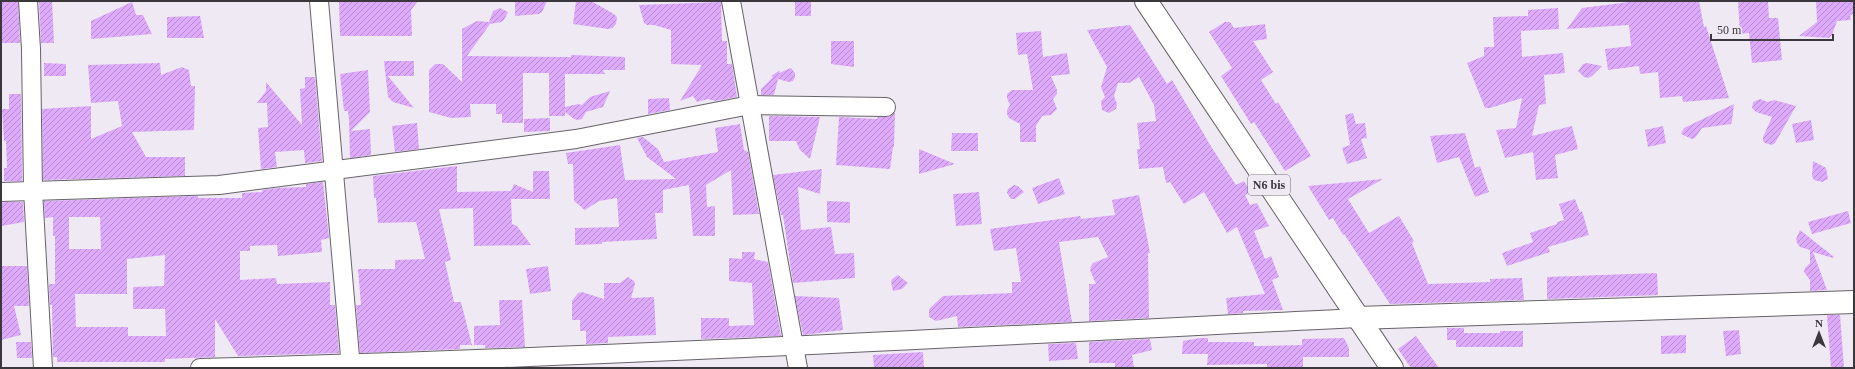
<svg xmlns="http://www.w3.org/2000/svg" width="1855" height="369" font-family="'Times New Roman',serif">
<defs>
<pattern id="building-hatch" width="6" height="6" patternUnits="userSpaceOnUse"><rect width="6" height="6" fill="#deaafc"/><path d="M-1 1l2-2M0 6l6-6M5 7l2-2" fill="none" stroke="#b58bcd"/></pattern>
</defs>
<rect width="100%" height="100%" fill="#efe9f3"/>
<g fill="url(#building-hatch)" fill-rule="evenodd">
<path d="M1,1H18L20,43H1Z"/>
<path d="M39,1H52L54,43H41Z"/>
<path d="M339,1H418L411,10L412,36H340Z"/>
<path d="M515,1H547L542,12L539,14L515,16Z"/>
<path d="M576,1H591L614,14L617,17L616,24L613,28L608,29L573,24Z"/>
<rect x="795" y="1" width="16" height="15"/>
<path d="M1637,1H1699L1704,27L1706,26L1729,98L1683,102L1682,96L1660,98L1658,72L1640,74L1639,66L1608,70L1605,49L1631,46L1629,25L1567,29L1582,8Z"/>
<path d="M1738,1H1768L1769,18H1778L1782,60L1752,63L1749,33L1740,34Z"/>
<path d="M1816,1H1854V14L1850,15L1851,20L1837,21L1832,35L1829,38L1799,36L1817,22Z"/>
<path d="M132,2L136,15H143L152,34L91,39V21Z"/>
<path d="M721,2L722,41H727V64H732L737,97L715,101L708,99L697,102L693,96L680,101L702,65L671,64V30L654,25H647L644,23L639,5Z"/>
<path d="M500,8L508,12L504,20L501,22L490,24L467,56L571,57V55L625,57V70H603L605,74H565V107L578,104L582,105L590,97L610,91L603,107L586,112L582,119L578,120L574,119L565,112V116H549V73H523V123H502V114H496V104H470L471,117L451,118L429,112V70L435,64H443L462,82V29L477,21L489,22L493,11Z"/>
<path d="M1558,8L1559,29L1521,31L1522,57L1563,53L1565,73L1544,75L1546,104L1539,105L1532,136L1572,126L1578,149L1555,155L1558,178L1536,180L1533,152L1505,158L1496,130L1516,128L1522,98L1490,108H1485L1467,63L1484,56V47H1494L1493,17L1528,16V10Z"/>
<path d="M200,16L204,38H167V17Z"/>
<path d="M1225,22H1230L1234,28L1265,24L1267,39L1253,41L1273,72L1261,80L1276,104L1278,102L1311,156L1285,171L1254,122L1251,124L1221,76L1232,68L1209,32Z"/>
<path d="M1130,25L1167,84L1172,80L1212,148L1236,185L1244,181L1251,192L1245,195L1250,205L1257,203L1269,226L1254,231L1265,259L1271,256L1279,277L1272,280L1283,310L1243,311V313L1228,314L1226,298L1265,294L1237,227L1227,233L1204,192L1184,204L1170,182L1166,183L1163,167L1139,169L1137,149H1140L1137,123L1156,121L1154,105L1139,77L1129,83H1118L1114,96L1117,104L1116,109L1109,113L1102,110L1101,101L1105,97L1101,87L1107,67L1087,30Z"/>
<path d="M1041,31L1043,57L1067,53L1070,74L1051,76L1057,90V94L1053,99L1057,109L1051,115L1042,116L1036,126V142H1020V124L1009,118L1007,114V110L1010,105L1007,98V94L1012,90H1033L1027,54L1018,55L1016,33Z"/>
<path d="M831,41H854V67L831,64Z"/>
<path d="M384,61H414V76H388L414,108L393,102L388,97Z"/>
<path d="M44,63L66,64V76H44Z"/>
<path d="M160,63L161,75L182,67L189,70L191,86H195L194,130L132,132L146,157H185V176L43,180L42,109L91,106V139L122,126L118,101L91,103L88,65Z"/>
<path d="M1587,63L1602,66L1592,76L1588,78L1584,77L1578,71L1583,64Z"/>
<path d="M791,68L795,73V77L793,81L789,82L778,79L774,95H761V89L773,77L771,76L780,70L779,73Z"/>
<path d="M368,70L370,112L351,131L370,129L371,155L350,158L349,119L348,111H344L340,74Z"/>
<path d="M305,77H315L322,161L305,163L304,150L275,152L277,167L261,169L258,128L268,127L267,103H257L266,91V82L302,125L300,89L305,88Z"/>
<path d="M9,94H21L22,181H4V168H7L6,141H4L2,109H9Z"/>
<path d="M669,98L670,110L648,114V99Z"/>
<path d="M1760,99L1768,102L1774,100L1796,106L1775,143L1772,145L1765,143L1763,141V137L1772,117L1756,112L1752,108L1753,102Z"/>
<path d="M1734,104L1732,121L1731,124L1702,128L1695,138L1692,139L1681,134L1684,128Z"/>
<path d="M895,112L894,147H893L890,169L836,165L839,117L877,119L878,117L891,116Z"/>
<path d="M1353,113L1356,124L1365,123L1367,138L1361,139L1367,158L1347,164L1342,148L1350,145L1345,115Z"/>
<path d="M769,116L820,117L810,159L800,150L796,141H769Z"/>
<path d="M550,118V131L524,132V119Z"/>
<path d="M1811,120L1814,140L1796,143L1792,124Z"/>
<path d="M417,123L419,149L395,152L392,126Z"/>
<path d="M740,124L744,150L748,152L759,214L733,215L731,170L706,185L707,207L715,206V236H693L689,185L663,190V213H655L657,239L602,242V244L575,245V228L619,227L617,198L599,201L585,210L574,201L573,164H568L566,153L620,145L625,180L676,179L647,157L637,138L643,137L658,149L664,162L718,152L715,128Z"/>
<path d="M1663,126L1666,143L1648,147L1645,130Z"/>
<path d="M952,133H978V151H951Z"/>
<path d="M1465,133L1475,168L1480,166L1489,192L1475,197L1459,157L1437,163L1430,136Z"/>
<path d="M919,149L955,164L919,174Z"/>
<path d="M1813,161L1826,168L1828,179L1822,182L1814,180L1812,176Z"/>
<path d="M457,166V192L511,191L514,184L533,192V171H549L550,199H511L512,224L517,226L531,245L474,246L473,208L439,209L451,260L445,262L454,302H461L472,345H460V349L360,353L356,305H361L358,269H395V260L425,259L416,222L378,223L376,198H374L373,176Z"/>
<path d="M822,169L820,194L798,187L801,230L831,227L835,254L854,253L855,278L793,283L783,215H781L773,175Z"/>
<path d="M1059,178L1065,194L1038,204L1032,188Z"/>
<path d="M1383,179L1348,199L1369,233L1399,216L1414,241L1412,243L1428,284L1490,282V279L1522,278L1524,300L1390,304L1344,234L1343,235L1333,218L1329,220L1308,186Z"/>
<path d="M323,182L329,238L321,240L322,252L278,256L277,245L250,246V251H240V280L276,278L277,284L330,282V305H335L339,353L238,356L215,319V357L165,359V362H57V357H53L52,305H50L49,284H55V236H53V217L45,218L44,201L198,196V198H242V193L262,192V190L278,188L306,187V184ZM69,217H100L101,249H69ZM165,255L164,286L133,287V309H165L166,336H128V327H76L75,294H127V259Z"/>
<path d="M1014,185L1018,186L1024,192L1015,199H1011L1007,193L1008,189Z"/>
<path d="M979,192L982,224L956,226L953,194Z"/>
<path d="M1139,195L1150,253H1148L1149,318L1089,321V284H1096L1090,270L1091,266L1093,263L1108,257L1098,237L1059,242L1072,322L958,327L957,316L936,321L929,317V309L943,296L1012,293V282H1021L1016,248L994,251L990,229L1080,216L1081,219L1115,215L1112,200Z"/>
<path d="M1575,199L1580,212L1582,211L1589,235L1548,247L1550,252L1507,266L1502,253L1533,242L1530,233L1557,224V222L1564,220L1559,204Z"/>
<path d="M827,201L850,202V223L827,222Z"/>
<path d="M4,202H23L24,222L1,226V203Z"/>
<path d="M1848,211L1851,223L1812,234L1808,222Z"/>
<path d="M1800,230L1834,257L1833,258L1813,252L1827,290L1810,291V280L1804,272L1805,268L1810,263V250L1800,247L1797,243L1796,239Z"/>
<path d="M742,252H755L754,259L768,262L781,336L701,339V318H729V326L754,325L752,283L729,281V258L742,259Z"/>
<path d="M1,266H27L29,306H14L21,335L1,340Z"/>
<path d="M548,266L551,291L530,294L526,269Z"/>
<path d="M1657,273L1658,295L1547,299V277Z"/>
<path d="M898,275L908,283L902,289L893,291L891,282L892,279Z"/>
<path d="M628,277L634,281L635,284L631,298L654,297L656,335L608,337V343L586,344V331H580V320H572V301L578,293L582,292L604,299V283H620Z"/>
<path d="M795,296L839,298L843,330L803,335Z"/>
<path d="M499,300H522L525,347L485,348V345H474V326L500,325Z"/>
<path d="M1827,315H1840L1844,368H1831Z"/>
<path d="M1447,328H1464V333H1500V331H1523V347H1456V340H1447Z"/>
<path d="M1739,330L1741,354L1726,356L1723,331Z"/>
<path d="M1686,335V353L1661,354V336Z"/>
<path d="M1416,336L1439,368H1411L1398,349Z"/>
<path d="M1200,338H1208V351V342H1254V346L1302,345V339L1344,338L1349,348V357H1303V368H1267V364L1207,365L1208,354H1182L1183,341Z"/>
<path d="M1150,339L1152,350L1132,355L1134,368H1115V363H1089V342Z"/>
<path d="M16,342H31L32,358H17Z"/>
<path d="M1076,343L1078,359L1049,361L1048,344Z"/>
<path d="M923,352L924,368H874L873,355Z"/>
</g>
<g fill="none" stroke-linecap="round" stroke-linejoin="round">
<g stroke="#67626a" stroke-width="20">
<g id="minor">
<path d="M28,1L31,49L33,190L43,368"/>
<path d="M319,1L351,368"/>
<path d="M731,1L798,368"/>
<path d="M1,192L219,185L576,139L750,105L886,107"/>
<path d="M200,368C586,358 972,337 1357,318"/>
</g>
</g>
<g stroke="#67626a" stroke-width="24">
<path id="secondary" d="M1357,318L1854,302"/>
</g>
<g stroke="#67626a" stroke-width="24">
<path id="trunk" d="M1146,1L1392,368"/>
</g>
<use href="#minor" stroke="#fff" stroke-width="18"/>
<use href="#secondary" stroke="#fff" stroke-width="22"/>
<use href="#trunk" stroke="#fff" stroke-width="22"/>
</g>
<g text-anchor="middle" stroke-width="3" stroke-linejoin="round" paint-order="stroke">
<rect fill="#efe9f3" stroke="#706d73" stroke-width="1" x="1248" y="175" width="42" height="20" rx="3"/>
<g font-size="12" font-weight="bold" fill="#3a383c">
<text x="1269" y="189">N6 bis</text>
</g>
</g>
<rect width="1855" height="369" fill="none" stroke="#3a383c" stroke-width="4"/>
<g transform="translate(1819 333)" stroke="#efe9f3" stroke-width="3" paint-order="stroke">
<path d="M0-3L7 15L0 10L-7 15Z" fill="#3a383c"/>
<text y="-6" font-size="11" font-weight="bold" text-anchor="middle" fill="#3a383c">N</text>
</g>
<path d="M1711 34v6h122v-6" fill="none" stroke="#3a383c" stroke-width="2"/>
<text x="1717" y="34" font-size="12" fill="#3a383c" stroke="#efe9f3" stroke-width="3" paint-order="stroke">50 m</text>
</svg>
